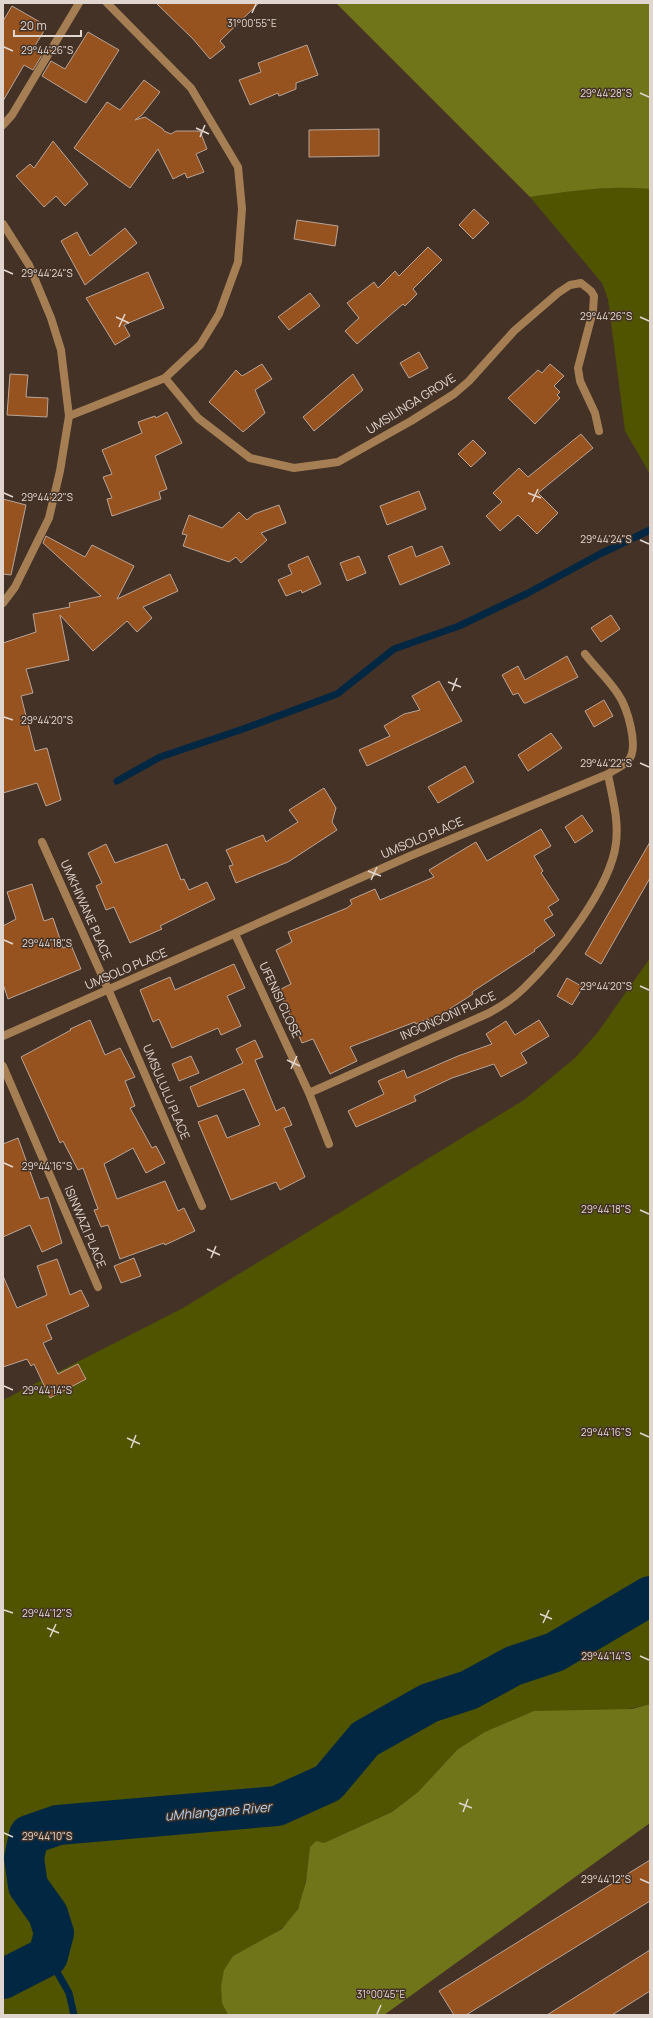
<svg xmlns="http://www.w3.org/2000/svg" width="653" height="2018" font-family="Manrope,sans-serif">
<rect width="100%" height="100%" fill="#443227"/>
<g fill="#505400">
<path d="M631,187L650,189V474L625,431L608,299L602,283L530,197L585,189Z"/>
<path d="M650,958V1704L457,1750L418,1792L392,1812L324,1843L310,1847C307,1874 306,1911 281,1929C267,1940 248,1947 233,1956C223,1979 216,1991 228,2015H3V1400L183,1308L524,1100L575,1058L598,1032Z"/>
</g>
<g fill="#707519">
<path d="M336,3H650V189C609,185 570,191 530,197Z"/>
<path d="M650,1704V1823L384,2015H228L222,2003L221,1986L224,1970L233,1956L282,1929L298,1909L306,1882L310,1847L316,1841L324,1843L392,1812L418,1792L457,1750L485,1732L534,1711L632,1709Z"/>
</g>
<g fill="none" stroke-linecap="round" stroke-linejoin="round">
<g stroke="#022743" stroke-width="7">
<path d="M117,781L160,757L243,729L337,694L394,649L459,626L528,593L600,554L650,530"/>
<path d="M48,1956L69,1993L74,2015"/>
</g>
<path stroke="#022743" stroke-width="40" d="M3,1979L48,1956L54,1933L48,1914L28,1886L24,1858L29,1835L58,1825L277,1806L328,1783L365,1739L429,1703L469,1690L513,1666L555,1652L650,1596"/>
</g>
<g fill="#97531f" stroke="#b9a497">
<path d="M156,3H259L220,41L225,47L210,59L193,39Z"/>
<path d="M12,6L47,26L33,49L42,55L33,70L24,65L3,101V21Z"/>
<path d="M88,32L119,50L86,103L42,76L51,61L65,69Z"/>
<path d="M307,45L318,75L296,83V89L279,96L278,93L250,105L239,80L261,72L258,63Z"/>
<path d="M144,80L160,92L142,115L135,120L145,117L163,129L164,131L171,134L176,131H200L207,149L196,154L204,172L187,178L185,173L173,179L158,149L130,188L74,148L107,102L120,110Z"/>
<path d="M379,129V156L309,157V130Z"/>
<path d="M53,141L88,184L65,206L56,196L44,207L16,176L30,164L34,168Z"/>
<path d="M474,209L489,223L473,239L459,225Z"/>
<path d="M297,220L338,226L335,246L294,239Z"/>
<path d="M125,228L137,243L85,285L61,241L77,232L90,256Z"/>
<path d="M428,247L442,260L413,289L417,294L405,306L403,304L357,344L345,331L359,318L347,303L374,282L378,288L395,271L399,276Z"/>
<path d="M148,272L164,308L124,325L130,336L115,345L86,298Z"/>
<path d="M310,293L320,306L289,330L278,317Z"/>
<path d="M419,352L428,368L409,378L400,363Z"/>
<path d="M262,364L272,379L255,390L265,413L243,432L209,402L236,370L242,376Z"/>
<path d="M550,364L564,376L554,386L560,392L557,395L560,398L535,424L508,398L538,370L542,373Z"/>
<path d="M10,374L28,375L26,397L48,398L47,417L7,415Z"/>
<path d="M353,374L363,390L314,431L303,417Z"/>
<path d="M167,412L182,443L155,456L167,489L159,492L161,499L112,516L107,499L112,498L103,477L112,474L102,450L142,433L138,422L155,416L156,418Z"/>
<path d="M581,434L593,448L538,493L558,513L537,534L518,515L500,531L486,516L502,502L493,493L519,468L528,477Z"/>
<path d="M473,440L486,453L471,467L458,454Z"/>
<path d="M419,491L426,509L387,525L380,506Z"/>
<path d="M3,499L26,505L11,575L3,574Z"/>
<path d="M279,505L286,523L261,533L267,540L241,563L236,557L229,562L183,546L187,535L182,534L189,515L222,528L239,512L247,520L254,514Z"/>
<path d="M46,536L85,557L92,545L134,566L117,599L170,574L178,591L143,607L152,618L137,632L127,621L93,651L60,615L69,660L26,669L33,693L21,696L35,751L47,748L61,800L46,806L37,783L3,793V643L36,632L33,614L70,607L69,603L101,596L43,543Z"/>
<path d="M412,546L416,557L442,546L450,564L400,585L388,556Z"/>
<path d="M308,556L321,584L302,593L301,590L286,596L278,580L292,574L288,565Z"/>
<path d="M359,556L366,573L347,581L340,563Z"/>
<path d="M611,615L620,629L601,642L591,628Z"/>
<path d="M567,656L578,677L526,703H524L518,693L513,695L502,675L518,666L525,680Z"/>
<path d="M439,681L462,721L367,766L359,750L390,736L384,726L404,714L420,710L412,696Z"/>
<path d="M604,700L613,716L594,727L585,711Z"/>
<path d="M551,733L562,748L528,771L518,755Z"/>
<path d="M465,766L474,782L438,803L428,787Z"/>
<path d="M324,788L336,808L332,822L337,830L288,862L236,883L229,866L233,865L226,850L263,835L266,842L298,822L289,810Z"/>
<path d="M582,815L593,831L575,843L565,827Z"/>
<path d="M541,829L551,846L534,856L543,871L541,873L559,900L548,907L553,915L544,920L555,935L534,950L535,951L472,992L473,994L448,1010L449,1012L431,1023L428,1019L416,1024L415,1022L350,1047L357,1061L330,1074L313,1039L302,1043L279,990L291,984L276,950L292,942L288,932L347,908L352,904L350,900L375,889L380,900L434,877L429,870L476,842L487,861Z"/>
<path d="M650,842V878L601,964L585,954Z"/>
<path d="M106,844L115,863L167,844L181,880L184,879L189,890L207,882L215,899L160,926L162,929L130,943L114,907L106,910L96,886L102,883L88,853Z"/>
<path d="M32,884L44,921L53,918L63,948L71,945L81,969L8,999L3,984V926L16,919L7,892Z"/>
<path d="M234,964L245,988L227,996L241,1026L221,1035L218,1028L172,1048L159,1019L153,1022L140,990L170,977L175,990Z"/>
<path d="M567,978L583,987L572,1005L557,996Z"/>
<path d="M90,1020L105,1055L120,1048L135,1077L125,1081L135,1106L130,1108L152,1148L156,1146L165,1163L146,1173L133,1148L104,1164L117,1199L165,1181L178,1211L184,1208L195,1231L165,1245L164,1243L120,1259L108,1225L101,1227L94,1210L98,1209L83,1168L78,1170L63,1141L60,1143L21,1057L71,1030L70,1029Z"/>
<path d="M539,1020L549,1036L521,1053L527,1063L501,1077L494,1064L452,1078L414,1096L416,1101L356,1127L348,1111L384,1094L378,1081L404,1070L407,1078L458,1056L492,1044L486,1034L506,1021L515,1035Z"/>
<path d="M255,1040L263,1057L255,1060L276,1111L284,1107L292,1125L284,1128L305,1177L280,1190L276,1182L231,1200L198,1122L217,1115L227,1138L260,1125L244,1089L198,1107L190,1087L243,1063L236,1049Z"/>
<path d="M191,1056L199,1073L179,1081L172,1064Z"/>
<path d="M18,1138L40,1199L48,1197L62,1243L42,1252L30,1225L3,1237V1144Z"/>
<path d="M134,1258L141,1276L121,1283L114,1266Z"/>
<path d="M57,1259L70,1295L81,1290L89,1306L46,1325L52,1339L43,1343L58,1374L78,1364L86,1379L50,1398L34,1364L31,1366L27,1359L3,1367V1276L17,1308L47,1295L37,1266Z"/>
<path d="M650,1860V1901L466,2015H454L439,1991Z"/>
<path d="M650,1950V1991L612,2015H547Z"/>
</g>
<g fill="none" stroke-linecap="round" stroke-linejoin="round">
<g stroke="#a57e53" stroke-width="8">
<path d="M3,125L12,115L79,3"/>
<path d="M3,224L29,265L51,318L61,350L69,416L60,471L49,518L15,587L3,603"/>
<path d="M165,378L198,418L250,458L294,468L338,462L411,421L454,394L469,381L514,331L558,293L570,285L581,283L591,291L594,296L593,311L578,368L580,381L595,413L599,431"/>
<path d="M69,416L165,378L200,345L219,314L238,262L242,209L238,167L191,88L107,3"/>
<path d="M42,842L108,989L202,1206"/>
<path d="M235,934L309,1093L329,1144"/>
<path d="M3,1036L410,856L608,774C614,770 623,766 628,761C640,748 627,707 618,694C609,680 595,667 585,654"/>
<path d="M3,1066L98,1287"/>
<path d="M309,1093L489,1013C502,1006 514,998 524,988C556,957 611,888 616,843C619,819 612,797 608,774"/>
</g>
</g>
<path fill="none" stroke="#e1d6cf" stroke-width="1.5" d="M252,13L256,4M4,47L13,51M640,93L649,97M196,128L209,134M200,137L205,125M4,270L13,274M116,317L129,323M640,317L649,321M119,327L125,314M4,493L13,497M528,493L541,498M532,502L538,489M640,540L649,544M448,682L461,687M452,691L457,678M4,717L13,720M640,763L649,767M368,871L381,876M371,880L377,867M4,940L13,944M640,986L649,990M287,1060L300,1066M291,1069L297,1056M4,1163L13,1167M640,1210L649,1214M207,1249L220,1255M211,1258L216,1246M4,1386L13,1390M640,1433L649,1437M127,1438L140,1444M131,1448L136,1435M4,1610L13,1613M540,1614L552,1619M543,1623L549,1610M47,1628L59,1633M50,1637L56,1624M640,1656L649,1660M459,1803L472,1808M463,1812L468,1799M4,1833L13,1837M640,1879L649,1883M377,2014L381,2005"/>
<g text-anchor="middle" stroke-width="3" stroke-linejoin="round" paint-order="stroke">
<g font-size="12" fill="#e1d6cf" stroke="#443227">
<text transform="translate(411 404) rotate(-32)" y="4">UMSILINGA GROVE</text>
<text transform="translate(422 838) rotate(-23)" y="4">UMSOLO PLACE</text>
<text transform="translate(86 910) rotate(66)" y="4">UMKHIWANE PLACE</text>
<text transform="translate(126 969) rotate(-23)" y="4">UMSOLO PLACE</text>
<text transform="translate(280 1000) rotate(65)" y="4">UFENISI CLOSE</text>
<text transform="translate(448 1016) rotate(-24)" y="4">INGONGONI PLACE</text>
<text transform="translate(166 1092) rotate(67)" y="4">UMSULULU PLACE</text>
<text transform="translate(85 1227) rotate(67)" y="4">ISINWAZI PLACE</text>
</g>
<g font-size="13" font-style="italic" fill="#b4d5f4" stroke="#443227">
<text transform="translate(218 1811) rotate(-5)" y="5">uMhlangane River</text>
</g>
</g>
<g font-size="10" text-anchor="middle" fill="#e1d6cf" stroke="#443227" stroke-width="3" stroke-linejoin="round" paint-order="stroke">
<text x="252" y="27">31°00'55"E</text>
<text x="47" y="54">29°44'26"S</text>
<text x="606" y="97">29°44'28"S</text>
<text x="47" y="277">29°44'24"S</text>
<text x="606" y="320">29°44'26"S</text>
<text x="47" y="501">29°44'22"S</text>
<text x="606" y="543">29°44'24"S</text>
<text x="47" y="724">29°44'20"S</text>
<text x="606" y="767">29°44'22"S</text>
<text x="47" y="947">29°44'18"S</text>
<text x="606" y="990">29°44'20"S</text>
<text x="47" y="1170">29°44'16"S</text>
<text x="606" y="1213">29°44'18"S</text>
<text x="47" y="1394">29°44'14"S</text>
<text x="606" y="1436">29°44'16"S</text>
<text x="47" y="1617">29°44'12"S</text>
<text x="606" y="1660">29°44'14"S</text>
<text x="47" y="1840">29°44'10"S</text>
<text x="606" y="1883">29°44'12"S</text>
<text x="381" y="1998">31°00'45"E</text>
</g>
<rect width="653" height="2018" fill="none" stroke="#e1d6cf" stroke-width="8"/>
<path d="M14 30v6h67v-6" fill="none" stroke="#e1d6cf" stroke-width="2"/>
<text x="20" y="30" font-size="12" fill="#e1d6cf" stroke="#443227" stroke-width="3" paint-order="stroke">20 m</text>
</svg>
